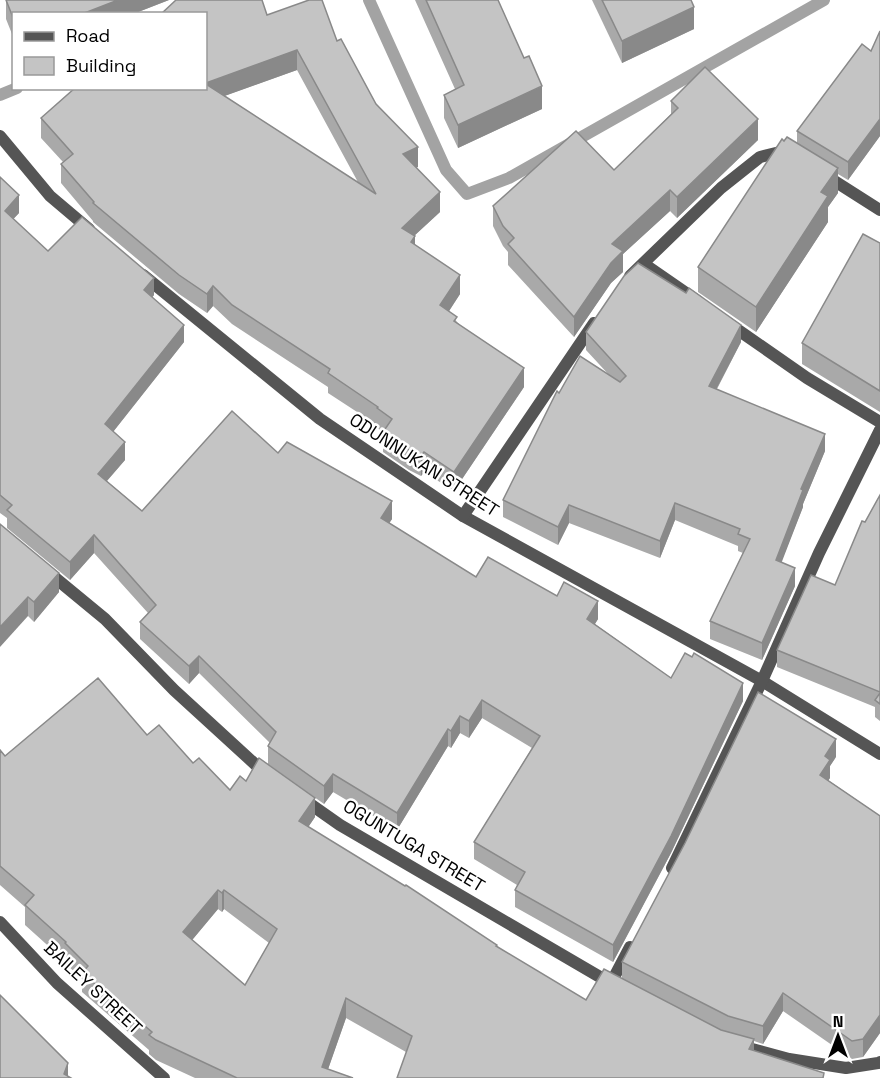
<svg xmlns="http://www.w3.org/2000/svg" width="880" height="1078" font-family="'Space Grotesk',sans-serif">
<rect width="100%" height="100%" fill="#fff"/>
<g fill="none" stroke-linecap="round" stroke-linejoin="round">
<g stroke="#a3a3a3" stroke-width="12">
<path d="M369,0L446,170L467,194L509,178L824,0"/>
<path d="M0,95L17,88"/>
</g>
<g stroke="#555" stroke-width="12">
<path d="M0,136L50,196L89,229"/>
<path d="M825,175L880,210"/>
<path d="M644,264L699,302"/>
<path d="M143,275L320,419L463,516L762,681L880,754"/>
<path d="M630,276L721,188L760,157L784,151L787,153"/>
<path d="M728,323L807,378L880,422"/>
<path d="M463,516L594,323"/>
<path d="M48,572L105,619L174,690L257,766L269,775"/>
<path d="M303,799L340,825L612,984"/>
<path d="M672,868L762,681L819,553L880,430"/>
<path d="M0,922L57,983L164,1078"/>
<path d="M611,983L630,947"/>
<path d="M741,1046L789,1059L846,1068L878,1063L880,1062"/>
</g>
</g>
<g fill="#a9a9a9" fill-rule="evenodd">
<path d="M6,0H169L133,14H14V39L6,19Z"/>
<path d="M415,0H498L524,58L542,109L458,148L444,118V95L455,89Z"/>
<path d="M592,0H691L694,29L622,63Z"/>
<path d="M267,15L337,41L376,104L418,167H416L440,212L414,236L415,245L460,294L449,311L457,322L524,387L454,491L424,472L421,476L409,470L383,452V432L377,428V425L328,393V387L232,324L213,306L207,313L179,294L93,222V221L61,183V164L63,162L41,138V118ZM297,70L359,184L224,96Z"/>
<path d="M880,31V136L848,180L838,174V193L828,207V222L756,332L698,292V267L784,141L797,143V131L871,51Z"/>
<path d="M671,101L758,140L677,218L670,211L623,254V272L611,283L574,337L508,265V252L503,246L493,226V206L614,170L671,114Z"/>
<path d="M0,177L19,213L13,219L48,251L154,295L152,297L184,342L113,432L125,460L107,481L142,511L278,453L392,519L389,523L476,577L557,596L598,619L595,624L671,678L743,701L671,853L613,962L515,907V890L517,885L474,859V842L532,748L482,718L469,738L460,733L451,748L448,746L397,830L333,792L324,804L268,764V746L270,743L199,673L189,684L140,639V622L148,613L94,553L70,580L7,528V518L0,513Z"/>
<path d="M880,243V412L802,364V343Z"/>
<path d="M586,332L741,342L717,389L825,451L803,504V507L781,562L795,586L762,660L710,639V621L743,553L738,551V546L675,520L660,558L569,523L558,545L503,517V500L559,393L610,376L586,350Z"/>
<path d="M880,495V721L875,717V707L777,667V650L835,585L865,522Z"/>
<path d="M0,524L59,592L34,622L28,616Z"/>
<path d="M147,735L193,763L230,790L246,781L315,817L308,827L497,947L586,1000L622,978V962L836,757L830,766V778L828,780L880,816V1033L863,1057L852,1059L783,1011L763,1044L754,1041V1051L824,1078L406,1052L346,1018L328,1069L353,1078H195L156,1060L149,1054V1050L82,992V979L65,963V961L25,925V907L0,885V750L5,756ZM218,909L222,912L224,909L269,943L245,985L192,940Z"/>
</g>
<g fill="#898989">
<path d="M118,0H169L133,14H82Z"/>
<path d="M694,7V29L622,63V41Z"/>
<path d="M297,50V70L205,103L206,83Z"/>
<path d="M542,86V109L458,148V125Z"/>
<path d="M758,119V140L677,218V197Z"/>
<path d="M880,119V136L848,180V162Z"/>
<path d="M418,147V167L403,173V154Z"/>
<path d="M838,168V193L828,207V222L756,332V307L821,192Z"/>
<path d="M670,190V211L623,254V272L611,283L574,337V317L612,244Z"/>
<path d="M440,192V212L402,247V228Z"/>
<path d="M19,195V213L5,228V211Z"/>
<path d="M415,236V256L411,242Z"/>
<path d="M460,275V294L440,325V305Z"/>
<path d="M154,278V295L144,308V290Z"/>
<path d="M213,286V306L207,313V294Z"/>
<path d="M184,325V342L105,442V424Z"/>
<path d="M741,325V342L709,403V386Z"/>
<path d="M524,368V387L454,491V472Z"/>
<path d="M825,434V451L803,504V507L776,577V560L801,489Z"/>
<path d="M125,442V460L98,491V474Z"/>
<path d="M424,452V472L421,476V456Z"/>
<path d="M392,501V519L381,536V518Z"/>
<path d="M675,503V520L660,558V541Z"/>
<path d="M569,505V523L558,545V527Z"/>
<path d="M94,535V553L70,580V562Z"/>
<path d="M795,568V586L762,660V643Z"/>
<path d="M59,573V592L34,622V602Z"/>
<path d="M28,597V616L0,647V627Z"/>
<path d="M598,601V619L587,636V619Z"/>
<path d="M199,656V673L189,684V666Z"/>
<path d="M743,683V701L671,853L613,962V945Z"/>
<path d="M482,700V718L469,738V721Z"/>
<path d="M460,716V733L451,748V731Z"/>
<path d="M448,729V746L397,830V813Z"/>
<path d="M836,739V757L830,766V778L820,793V775L825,756Z"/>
<path d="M333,774V792L324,804V786Z"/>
<path d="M315,798V817L299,841V821Z"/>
<path d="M218,890V909L183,951V932Z"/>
<path d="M224,890V909L222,912V893Z"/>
<path d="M783,993V1011L763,1044V1026Z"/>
<path d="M346,998V1018L325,1078L322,1067Z"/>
<path d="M880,1015V1033L863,1057V1039Z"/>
<path d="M754,1039V1058L749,1049Z"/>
<path d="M68,1063V1078L64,1074Z"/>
</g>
<g fill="#c4c4c4" stroke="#898989" stroke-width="1.5" fill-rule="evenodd">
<path d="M6,0H118L82,14H14V20Z"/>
<path d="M176,0H262L267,15L309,0H322L337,41L341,39L376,104L418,147L403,154L440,192L402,228L415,236L411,242L460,275L440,305L457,317L454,321L524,368L454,472L424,452L421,456L409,450L383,432L392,419L377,408L378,407L328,373L330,369L232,305L213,286L207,294L179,275L93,203L94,202L61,164L73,154L41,118L75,88H206V84L376,194L297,50L206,83V14H161Z"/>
<path d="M426,0H498L524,58L529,56L542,86L458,125L444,95L464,85Z"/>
<path d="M602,0H691L694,7L622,41Z"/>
<path d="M880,31V119L848,162L797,131L862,44L871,51Z"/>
<path d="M705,67L758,119L677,197L670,190L612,244L623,251L611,263L574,317L508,244L514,238L503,226L493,206L576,131L614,170L678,108L671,101Z"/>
<path d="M787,137L838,168L821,192L828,196L756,307L698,267L782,139L784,141Z"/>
<path d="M0,177L19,195L5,211L48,251L82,217L154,278L144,290L184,325L105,424L125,442L98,474L142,511L232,411L278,453L287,442L392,501L381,518L476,577L488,557L557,596L564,582L598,601L587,619L671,678L685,653L692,657L694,653L743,683L671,836L613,945L515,890L525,872L474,842L540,736L482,700L469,721L460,716L451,731L448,729L397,813L333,774L324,786L268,746L276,732L199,656L189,666L140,622L156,605L94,535L70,562L7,510L12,505L0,495Z"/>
<path d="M863,234L880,243V391L802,343Z"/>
<path d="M638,263L686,293L689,288L741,325L709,386L825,434L801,489L803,490L776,560L795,568L762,643L710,621L750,539L738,534L740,529L675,503L660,541L569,505L558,527L503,500L557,391L559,393L580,356L620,382L626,376L586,332L624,276Z"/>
<path d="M880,495V692L777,650L811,575L835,585L862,521L865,522Z"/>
<path d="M0,524L59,573L34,602L28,597L0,627Z"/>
<path d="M98,678L147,735L159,725L193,763L199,758L230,790L240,776L246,781L259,758L315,798L299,821L405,886L406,885L497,945L496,946L586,1000L604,969L721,1030L754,1039L749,1049L824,1073L823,1078H397L412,1036L346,998L322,1067L353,1078H237L156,1040L149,1035L152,1032L82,973L88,966L65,943L66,942L25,905L34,895L0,866V750L5,756ZM218,890L222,893L224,890L277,929L245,985L183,932Z"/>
<path d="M758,692L836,739L825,756L830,760L820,775L880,816V1015L863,1039L852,1041L783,993L763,1026L728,1016L622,962L685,843Z"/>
<path d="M880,693V704L875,700Z"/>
<path d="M0,995L68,1063L64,1074L71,1078H0Z"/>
</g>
<g text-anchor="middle" stroke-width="5" stroke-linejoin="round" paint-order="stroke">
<g font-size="18" fill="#000" stroke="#fff">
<text transform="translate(424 465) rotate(33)" y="6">ODUNNUKAN STREET</text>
<text transform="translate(414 846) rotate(31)" y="6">OGUNTUGA STREET</text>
<text transform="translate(93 988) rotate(43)" y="6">BAILEY STREET</text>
</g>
</g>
<rect x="12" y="12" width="195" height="78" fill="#ffffff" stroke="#999999" stroke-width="1.5"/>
<rect x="24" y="32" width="30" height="9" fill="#555555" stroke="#999999" stroke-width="1.5"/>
<text x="66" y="42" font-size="18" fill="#000000">Road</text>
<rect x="24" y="57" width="30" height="18" fill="#c4c4c4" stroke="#999999" stroke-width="1.5"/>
<text x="66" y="72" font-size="18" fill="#000000">Building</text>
<g transform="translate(838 1036)" stroke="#ffffff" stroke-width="4.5" paint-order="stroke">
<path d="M0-4.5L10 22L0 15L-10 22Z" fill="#000000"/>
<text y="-9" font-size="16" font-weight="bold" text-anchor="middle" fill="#000000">N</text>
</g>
</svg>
